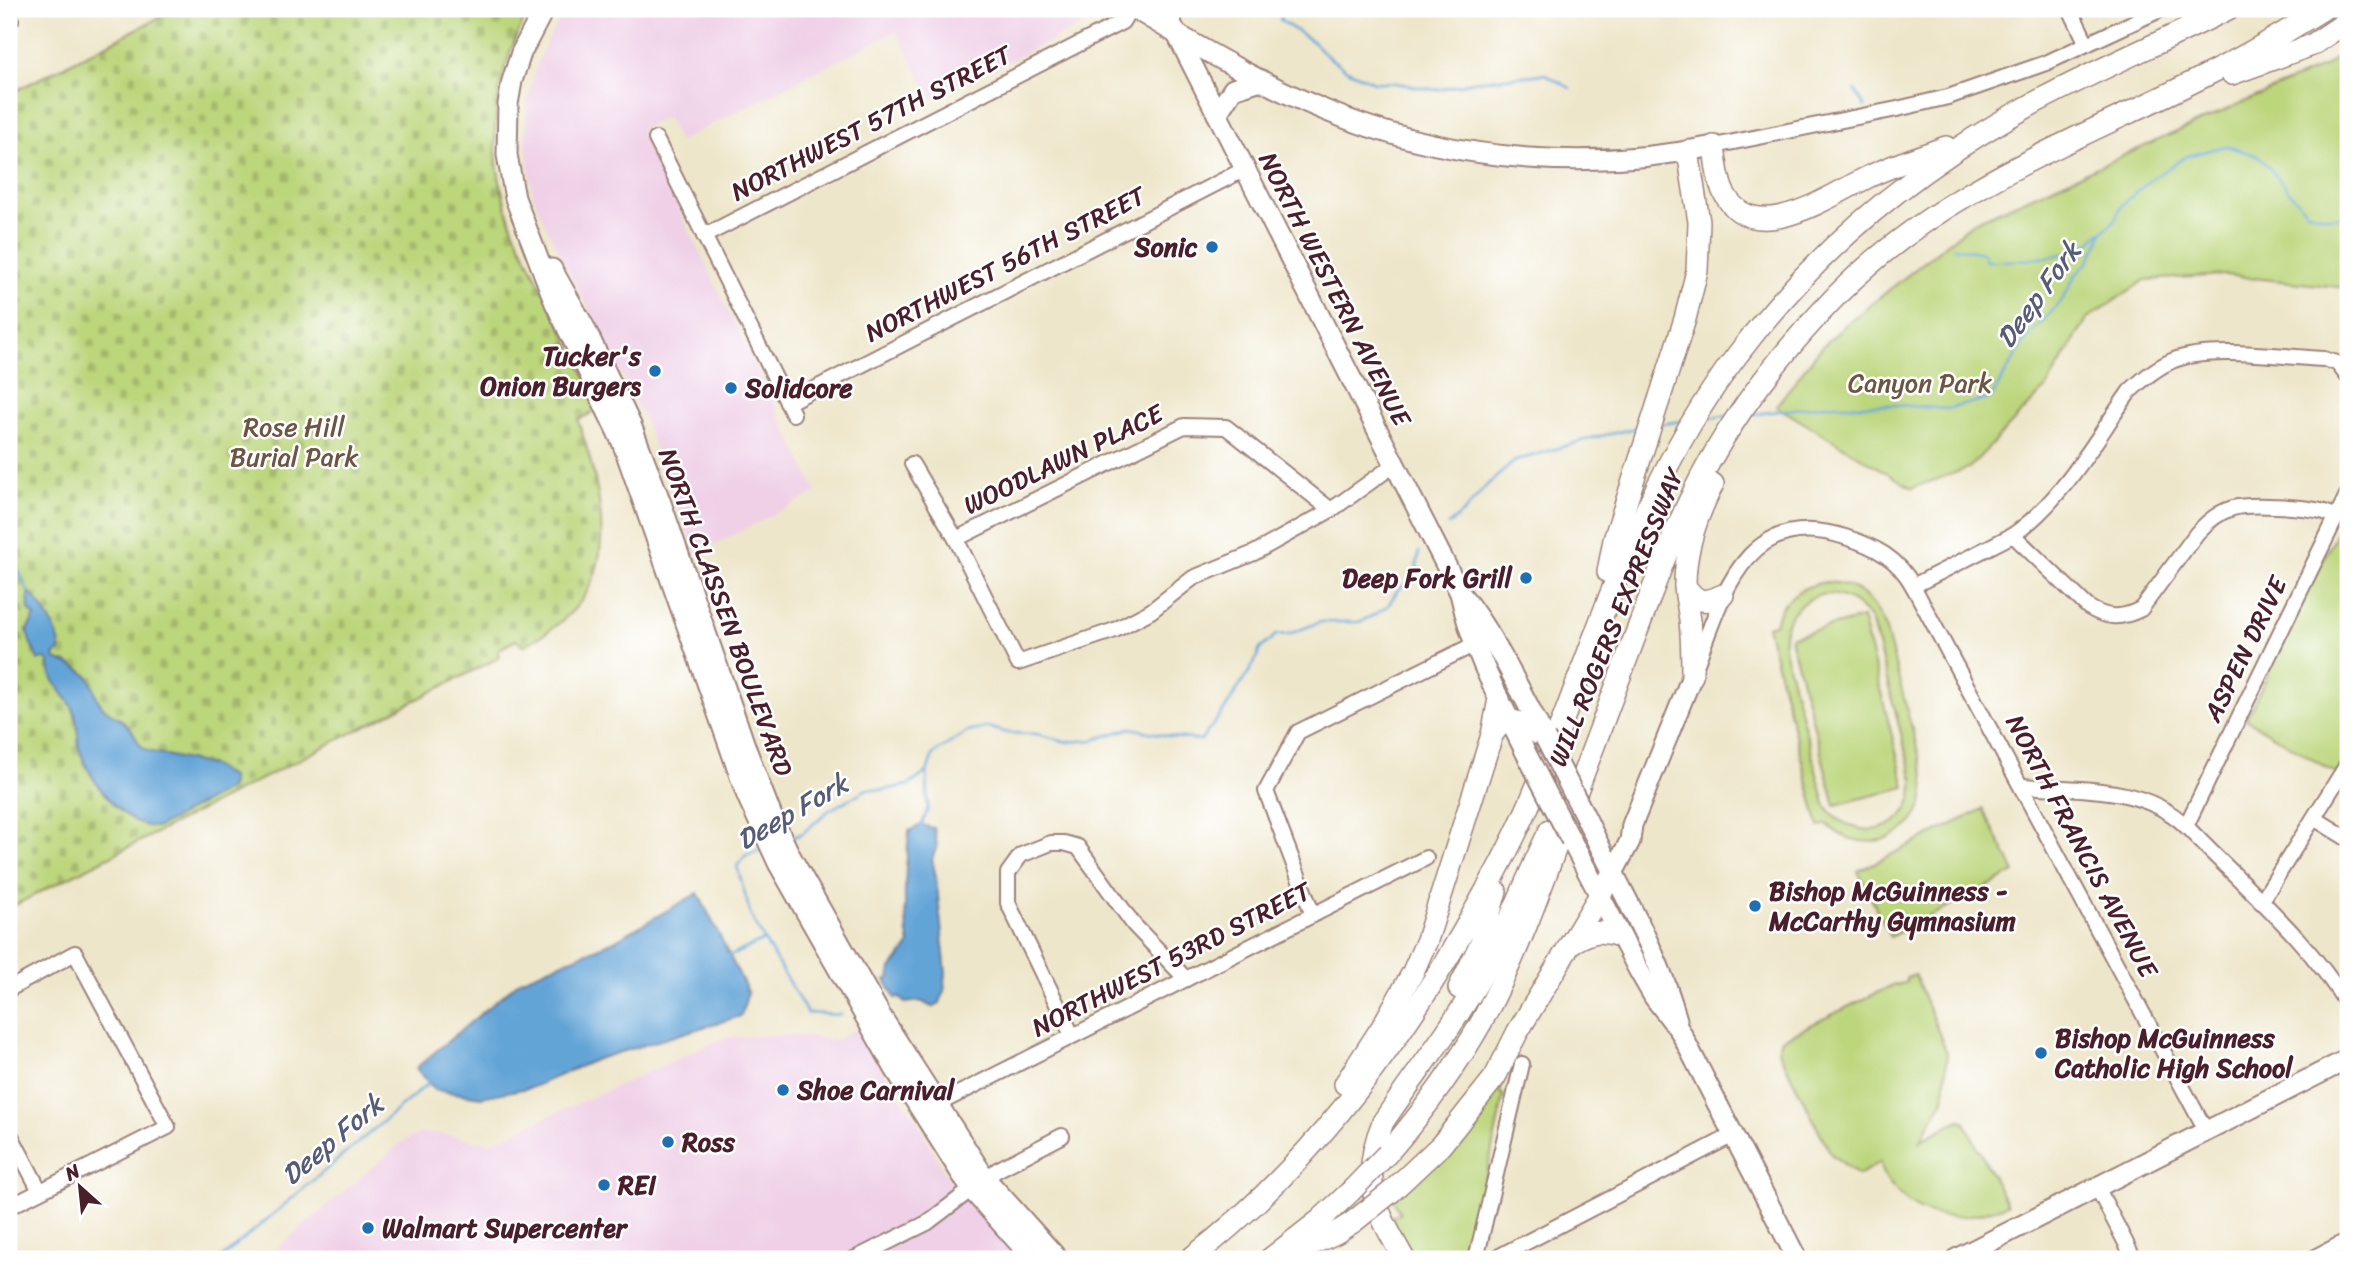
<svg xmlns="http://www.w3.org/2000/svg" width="2357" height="1268" font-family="Sriracha,sans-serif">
<defs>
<pattern id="cemetery-stones" width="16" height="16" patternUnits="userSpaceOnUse" patternTransform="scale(1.75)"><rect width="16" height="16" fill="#bcd67b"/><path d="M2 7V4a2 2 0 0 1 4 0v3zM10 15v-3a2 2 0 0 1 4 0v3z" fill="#a3b76a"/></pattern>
</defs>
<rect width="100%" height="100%" fill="#fff"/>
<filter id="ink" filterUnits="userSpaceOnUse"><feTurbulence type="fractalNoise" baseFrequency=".0143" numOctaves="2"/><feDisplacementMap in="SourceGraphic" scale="14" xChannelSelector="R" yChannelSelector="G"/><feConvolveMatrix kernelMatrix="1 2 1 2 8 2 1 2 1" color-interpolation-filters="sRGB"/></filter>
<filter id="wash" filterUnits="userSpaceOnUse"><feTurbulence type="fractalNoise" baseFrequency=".00686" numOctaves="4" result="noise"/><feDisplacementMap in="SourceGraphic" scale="28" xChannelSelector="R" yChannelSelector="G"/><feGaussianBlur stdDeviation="1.57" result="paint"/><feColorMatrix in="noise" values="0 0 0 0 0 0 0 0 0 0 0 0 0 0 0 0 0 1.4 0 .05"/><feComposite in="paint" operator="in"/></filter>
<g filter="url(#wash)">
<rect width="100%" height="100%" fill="#eee6ca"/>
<g fill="#efd0e7">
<path d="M567,9H1092L1103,15L931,98L896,31L679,141L666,117L640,130L817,492L696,554L643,417L546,226L533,196L525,141L528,100L536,66L549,37Z"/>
<path d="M856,1029L898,1095L914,1115L944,1172L1020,1259H265L402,1142L420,1133H436L490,1143L726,1037L793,1035L836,1040Z"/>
</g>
<g fill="#bcd67b" stroke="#837a53" stroke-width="2" fill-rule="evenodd">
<path d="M2348,48V288L2225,275L2145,280L2087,319L2046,388L1969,468L1912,488L1776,406L1820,349L1843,327L1974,222L2325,66Z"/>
<path d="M2348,509V754L2337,774L2246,719Z"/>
<path d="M1827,582C1859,584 1872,598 1885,626L1924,775C1925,787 1925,802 1918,813C1900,846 1852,851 1827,824L1819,827L1767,626L1775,624C1780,599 1803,585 1827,582ZM1824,594C1845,594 1858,602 1871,619L1913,779C1917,833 1853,848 1825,804L1785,653C1779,623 1795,601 1824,594Z"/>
<path d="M1862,618L1905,787L1835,805L1790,637Z"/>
<path d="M1983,809L2015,872L1890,937L1858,871Z"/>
<path d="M1915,975L1947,1053L1944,1099L1920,1141L1959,1120L1964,1121L2007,1204C1968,1222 1921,1224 1892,1186C1886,1179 1881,1172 1881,1162L1858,1175L1831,1154L1778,1050L1782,1039L1895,984L1897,986L1906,982V978Z"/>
<path d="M1505,1066L1500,1093L1504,1095L1468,1259H1409L1389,1218L1400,1213L1392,1198Z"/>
</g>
<path fill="url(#cemetery-stones)" stroke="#837a53" stroke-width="2" d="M176,9H530C489,83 485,151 514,231L601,408L578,420C596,476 621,556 576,607C561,624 543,635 524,646L516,640L499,649L498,658L9,908V94Z"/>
<g fill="#64a4d7" stroke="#576281" stroke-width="2">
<path d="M28,591C40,601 62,635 60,651L54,655L55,659C66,662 87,671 91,681C96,691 96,702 106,710C116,717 124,719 132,730C137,738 138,746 148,751L211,765L231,777V784L227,790L158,827C124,829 86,776 79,747C77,735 79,720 73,709C65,693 48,681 49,662L46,659L38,660L30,642L27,630L35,616L29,610Z"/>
<path d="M921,825L934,828L937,846L932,859L936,877L946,973L944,991L940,1003L932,1007L921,1001L905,1003L899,997L895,998L885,980L889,979L891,969L910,944C901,907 906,869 909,831Z"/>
<path d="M698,893L748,992L741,1016L597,1059L533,1087L481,1097L435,1090L416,1068L522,979L612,942Z"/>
</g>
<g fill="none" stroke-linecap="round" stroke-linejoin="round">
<g stroke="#64a4d7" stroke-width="2.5">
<path d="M1279,9L1281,21L1312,41L1327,56L1347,70L1374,82L1396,83L1436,90L1483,80L1545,74L1570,88"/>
<path d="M1855,90L1865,107"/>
<path d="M1953,247L1983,253L1986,261C2012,261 2062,259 2085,246C2091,243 2096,236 2101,232"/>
<path d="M1748,415L1825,405H1897L1947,409L1991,398L2023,343L2063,299L2075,276L2088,262L2099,243L2101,235L2114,220L2123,204L2153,178L2187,156L2226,146L2259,156L2307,212L2330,217H2348"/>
<path d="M1706,418L1727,416"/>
<path d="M1661,424L1682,421"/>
<path d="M1448,525L1464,512L1487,485L1515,461L1592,438L1641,427"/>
<path d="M9,557L21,575L28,591"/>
<path d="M921,827L928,809L927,772"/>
<path d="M791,838L803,833L828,811L867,789L883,790L909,785L927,772L933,754L967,732L977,730L987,727L1008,733L1037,734L1067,742L1093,740L1131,728L1173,737L1201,740L1223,712L1254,664L1260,649L1276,635L1289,634L1320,622H1359L1374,615L1388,606L1397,591L1415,577L1419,552"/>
<path d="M764,940L807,1013L842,1015"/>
<path d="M728,957L764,940L751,916L737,866L745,856L762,849"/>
<path d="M220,1259L431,1081"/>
</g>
</g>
</g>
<g filter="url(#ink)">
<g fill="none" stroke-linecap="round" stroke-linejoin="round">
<g stroke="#9c827a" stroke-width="18">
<g id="minor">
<path d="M9,9L11,20L9,22"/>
<path d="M2070,9L2087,44"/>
<path d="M656,139L793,414"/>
<path d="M1714,146L1897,109L1948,97L2046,63L2162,9"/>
<path d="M704,236L1122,22L1130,9"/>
<path d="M787,403L1245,169"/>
<path d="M912,464L956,539L1018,663L1115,630L1151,611L1193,578L1254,553L1331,510L1394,465"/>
<path d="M2013,535L2088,607C2107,619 2121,619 2141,609L2197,533C2207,522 2218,512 2233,508C2249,503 2304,507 2321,511C2326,512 2332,515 2336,518"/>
<path d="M956,539L1184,426L1226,427L1331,510"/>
<path d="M1913,586L2206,1131"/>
<path d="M1696,666C1723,594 1746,506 1845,537C1874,546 1898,558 1913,586L2013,535C2064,499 2095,440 2130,391C2144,378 2157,367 2174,360C2211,346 2283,357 2324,359L2337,363L2348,377"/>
<path d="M2021,786C2077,790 2142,784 2186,826C2241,884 2307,937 2348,1006"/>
<path d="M2314,818L2348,839"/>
<path d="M2186,826L2348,493"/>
<path d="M2261,902L2348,763"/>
<path d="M1313,915L1266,791L1298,732L1475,644"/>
<path d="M9,989L75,953L168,1127L9,1207"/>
<path d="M1072,1035L1008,903V873L1021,855L1051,843H1064L1078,847L1134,925L1186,979"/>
<path d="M938,1104L1426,858"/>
<path d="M9,1132L40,1191"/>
<path d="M2097,1187L2134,1259"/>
<path d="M854,1259L927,1223L997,1170L1062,1136"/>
<path d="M1476,1259L1522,1064"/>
<path d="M1494,1259L1733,1135"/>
<path d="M2312,1259L2348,1240"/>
</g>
</g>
<g stroke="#9c827a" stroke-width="23">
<g id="major">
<path d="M544,9L521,53L512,81L508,104L507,155L515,198L555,303L622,442L747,796L778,863L895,1069L971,1189L1033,1259"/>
<path d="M1135,9C1203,50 1273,91 1347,119C1462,162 1594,171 1714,146"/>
<path d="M1164,9L1460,593C1495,637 1519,688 1545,738"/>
<path d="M1217,114L1233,89L1261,80"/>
<path d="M552,269L585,328L631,425L661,503L748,754L773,819L791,857L881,1016L985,1178L1058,1259"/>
<path d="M1461,597C1473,653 1501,702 1526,753"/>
<path d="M1586,818C1617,885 1658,948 1677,1020"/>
<path d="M1571,840L1639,971L1654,997L1680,1031L1797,1259"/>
<path d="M1613,873L1630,841L1632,825L1692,676"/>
<path d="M1956,1259L2348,1059"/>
</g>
</g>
<g stroke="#9c827a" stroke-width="24">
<g id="highway">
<path d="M2232,74L2312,45L2348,21"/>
<path d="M1714,146C1716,161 1717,179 1724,193C1753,249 1828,197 1866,178C1892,165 1919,157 1946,147"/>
<path d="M1608,572L1614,540L1685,319L1697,271L1699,222L1688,151"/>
<path d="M1685,586C1698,604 1704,603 1723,595"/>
<path d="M1692,676C1692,658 1692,640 1690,621C1689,609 1685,596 1685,584C1685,549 1697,515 1713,484"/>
<path d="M1492,735L1498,727L1510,720L1523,724L1545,738"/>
<path d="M1571,943C1591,932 1597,929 1619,936"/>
<path d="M1459,988L1481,943L1496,891"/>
<path d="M1345,1084L1382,1027L1412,974L1427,940L1492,735L1499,699"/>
<path d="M1387,1154C1423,1112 1455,1069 1482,1021C1515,960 1539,894 1563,828C1587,765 1610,702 1634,639C1657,579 1678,517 1710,461C1744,400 1789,345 1837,295C1943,187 2077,141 2209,74C2248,55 2286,32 2323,9"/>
<path d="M1391,1192L1441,1145L1495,1077L1517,1033L1613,873"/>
<path d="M1289,1255L1336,1233L1353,1222"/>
<path d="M1190,1259C1314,1164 1410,1031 1484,894C1503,860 1521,825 1536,788C1598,639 1638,484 1738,354C1818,248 1921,163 2038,101C2100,68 2165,41 2228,9"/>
<path d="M1270,1259L1320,1220L1350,1192"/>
<path d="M1404,1259C1375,1208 1359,1180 1383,1122C1416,1073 1453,1027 1482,975C1509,928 1526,878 1550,830"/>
</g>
</g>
<use href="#minor" stroke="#fff" stroke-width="14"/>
<use href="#major" stroke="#fff" stroke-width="19"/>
<use href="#highway" stroke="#fff" stroke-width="21"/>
<g stroke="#9c827a" stroke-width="23" stroke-linecap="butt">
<g id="major-bridge">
<path d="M1545,738L1586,818"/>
<path d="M1526,753L1571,840"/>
</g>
</g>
<g stroke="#9c827a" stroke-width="24" stroke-linecap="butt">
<g id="highway-bridge">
<path d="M1350,1192L1387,1154"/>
<path d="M1353,1222L1391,1192"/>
</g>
</g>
<use href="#major-bridge" stroke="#fff" stroke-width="19"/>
<use href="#highway-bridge" stroke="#fff" stroke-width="21"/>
</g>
</g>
<g fill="#1f6fb2" stroke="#fff" stroke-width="2.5">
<circle cx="1212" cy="247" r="7"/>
<circle cx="655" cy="371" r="7"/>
<circle cx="731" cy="388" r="7"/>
<circle cx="1526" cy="578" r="7"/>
<circle cx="1755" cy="906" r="7"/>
<circle cx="2041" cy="1053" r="7"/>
<circle cx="783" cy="1090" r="7"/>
<circle cx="668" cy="1142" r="7"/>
<circle cx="604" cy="1185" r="7"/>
<circle cx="368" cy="1228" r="7"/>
</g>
<g text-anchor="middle" stroke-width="5" stroke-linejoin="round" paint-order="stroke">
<g font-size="26" fill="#4a1f2b" stroke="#fff">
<text transform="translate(871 123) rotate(-27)" y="9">NORTHWEST 57TH STREET</text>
<text transform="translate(1005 264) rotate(-27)" y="9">NORTHWEST 56TH STREET</text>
<text transform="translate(1335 289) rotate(63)" y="9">NORTH WESTERN AVENUE</text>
<text transform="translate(1063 459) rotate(-26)" y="9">WOODLAWN PLACE</text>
<text transform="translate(726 612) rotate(70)" y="9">NORTH CLASSEN BOULEVARD</text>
<text transform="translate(1616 617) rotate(-68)" y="9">WILL ROGERS EXPRESSWAY</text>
<text transform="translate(2245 649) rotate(-64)" y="9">ASPEN DRIVE</text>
<text transform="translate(2082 846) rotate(62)" y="9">NORTH FRANCIS AVENUE</text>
<text transform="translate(1171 959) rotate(-27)" y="9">NORTHWEST 53RD STREET</text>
</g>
<g font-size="26" font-weight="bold" fill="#4a1f2b" stroke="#fff" text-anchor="start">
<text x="1198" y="256" text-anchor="end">Sonic</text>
<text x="641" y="365" text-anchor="end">Tucker's<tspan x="641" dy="30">Onion Burgers</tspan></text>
<text x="745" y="397">Solidcore</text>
<text x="1512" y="587" text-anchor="end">Deep Fork Grill</text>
<text x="1769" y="900">Bishop McGuinness -<tspan x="1769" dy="30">McCarthy Gymnasium</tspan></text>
<text x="2055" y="1047">Bishop McGuinness<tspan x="2055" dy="30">Catholic High School</tspan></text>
<text x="797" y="1099">Shoe Carnival</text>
<text x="682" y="1151">Ross</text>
<text x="618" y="1194">REI</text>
<text x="382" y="1237">Walmart Supercenter</text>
</g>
<g font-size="26" fill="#6c5643" stroke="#fff">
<text x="1920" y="392">Canyon Park</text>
<text x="294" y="436">Rose Hill<tspan x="294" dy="30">Burial Park</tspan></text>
</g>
<g font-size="28" font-style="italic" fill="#565b78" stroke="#fff">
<text transform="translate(2038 294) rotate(-54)" y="10">Deep Fork</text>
<text transform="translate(792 811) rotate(-30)" y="10">Deep Fork</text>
<text transform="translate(332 1139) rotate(-40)" y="10">Deep Fork</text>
</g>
</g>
<rect width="2357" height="1268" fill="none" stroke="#fff" stroke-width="35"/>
<g transform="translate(80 1187) rotate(333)" stroke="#ffffff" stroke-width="5" paint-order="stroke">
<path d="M0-5L12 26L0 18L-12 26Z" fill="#4a1f2b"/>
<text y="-10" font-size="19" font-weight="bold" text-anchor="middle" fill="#4a1f2b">N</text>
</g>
</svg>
